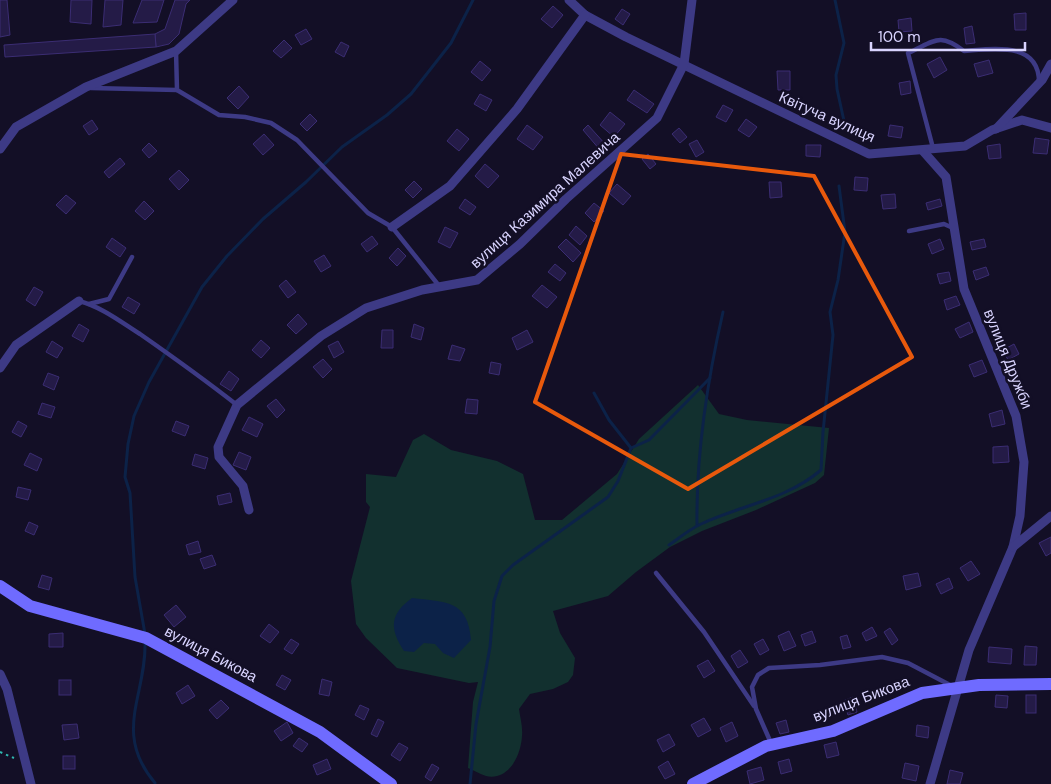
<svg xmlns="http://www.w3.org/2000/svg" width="1051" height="784" font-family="'DM Sans',sans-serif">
<rect width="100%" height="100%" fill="#130f26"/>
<path fill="#12302f" d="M698,385L719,414L747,420L829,428L824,475L815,483L756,510L702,531L670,547L636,572L608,596L553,611L560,633L575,658L573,675L568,682L553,689L530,694L519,709C520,717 523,727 522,736C521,755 509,781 486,776C480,774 473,770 468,768L473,702L478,682L469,683L397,668L366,638L356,624L351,581L370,507L366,502V474L396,477L413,440L424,434L451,450L497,461L523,474L535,520H562L617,474L639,439Z"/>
<path fill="#0c2248" d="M412,598C446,602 468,600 471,640L454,658L443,653L435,644L424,643L414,652L404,651C389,628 390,614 412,598Z"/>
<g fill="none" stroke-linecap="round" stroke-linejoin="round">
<g stroke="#0c2248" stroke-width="3">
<path d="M835,0L844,43L836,75L837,89L844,121L838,129"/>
<path d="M631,448L649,440L710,378"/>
<path d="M697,525C696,453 707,382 723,312"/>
<path d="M669,545C679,538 690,529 701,524C741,505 786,500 821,470L823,432L833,335L830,312L838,280L845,232L839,186"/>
<path d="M145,634L135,577L130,493L125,477L128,444L134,416L149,382L202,287L227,256L263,219L306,182L342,147L387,115L411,94L451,43L473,0"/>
<path d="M145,641C147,695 112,732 155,783"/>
<path d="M470,784L476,724L490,647L494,601L502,576L513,565L608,497L618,481L631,448L609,420L594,393"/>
</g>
</g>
<g fill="#241b47" stroke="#3b2d73">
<path d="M0,0H7L10,35L0,37Z"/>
<path d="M71,0H92L91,24L70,22Z"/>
<path d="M105,0H123L121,25L103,27Z"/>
<path d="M142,0H164L157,22L133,23Z"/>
<path d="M175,0H190L186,4L179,34L169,44L156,47L155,34L165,29Z"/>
<path d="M553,6L563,15L552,28L541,19Z"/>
<path d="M622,9L630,14L623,25L615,19Z"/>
<path d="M1026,13V30H1015L1014,14Z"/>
<path d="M911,18L912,31L899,32L898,20Z"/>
<path d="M972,26L975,43L966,44L964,28Z"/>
<path d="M306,29L312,39L301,45L295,35Z"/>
<path d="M155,34L156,47L5,57L4,45Z"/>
<path d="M284,40L292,48L281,58L273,51Z"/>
<path d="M341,42L349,46L344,57L335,52Z"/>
<path d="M940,57L947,70L934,78L927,64Z"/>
<path d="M989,60L993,73L978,77L974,64Z"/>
<path d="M480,61L491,70L482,81L471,72Z"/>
<path d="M777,71H790V90H778Z"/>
<path d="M910,81L911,93L901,95L899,83Z"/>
<path d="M239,86L249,97L238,109L227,98Z"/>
<path d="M634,90L654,104L647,113L627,100Z"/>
<path d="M480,94L492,100L486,111L474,104Z"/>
<path d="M723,105L733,110L726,122L716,117Z"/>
<path d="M610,112L625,124L614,137L600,125Z"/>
<path d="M310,114L317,121L307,131L300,124Z"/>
<path d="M746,119L757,127L749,137L738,130Z"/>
<path d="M92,120L98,129L89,135L83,126Z"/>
<path d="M527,125L543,137L533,150L517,139Z"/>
<path d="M588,125L606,145L600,150L583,130Z"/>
<path d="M890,125L903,127L901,138L888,136Z"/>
<path d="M679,128L687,137L680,143L672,134Z"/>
<path d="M457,129L469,139L459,151L447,141Z"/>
<path d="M264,134L274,145L263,155L253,144Z"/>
<path d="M1035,138L1049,140L1047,154L1033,153Z"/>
<path d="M697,140L704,152L696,157L689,144Z"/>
<path d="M149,143L157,151L149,158L142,150Z"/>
<path d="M1000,144L1001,158L989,159L987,146Z"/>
<path d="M806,145H821L820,157L806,156Z"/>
<path d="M648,154L656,164L650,169L642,159Z"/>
<path d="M120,158L125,164L109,178L104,172Z"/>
<path d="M485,164L499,176L488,188L475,176Z"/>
<path d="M179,170L189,180L179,190L169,179Z"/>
<path d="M855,177L868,178L867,191L854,190Z"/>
<path d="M414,181L422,189L413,198L405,190Z"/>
<path d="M769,182H781L782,197L770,198Z"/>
<path d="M617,184L631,196L623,205L609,193Z"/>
<path d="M895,194L896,208L883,209L881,195Z"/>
<path d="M66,195L76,203L66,214L56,205Z"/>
<path d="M465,199L476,207L470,215L459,208Z"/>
<path d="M940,199L942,206L928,210L926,203Z"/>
<path d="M144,201L154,211L145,220L135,211Z"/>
<path d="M594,203L604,211L594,222L585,213Z"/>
<path d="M576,226L587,236L580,245L569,235Z"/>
<path d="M445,227L458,233L450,248L438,242Z"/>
<path d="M372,236L378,244L367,252L361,244Z"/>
<path d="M112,238L126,248L120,257L106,247Z"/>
<path d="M566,239L581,253L573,262L558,247Z"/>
<path d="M940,239L944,249L932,254L928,244Z"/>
<path d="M984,239L986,247L972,250L970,242Z"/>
<path d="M398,248L406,256L397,266L389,258Z"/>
<path d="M324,255L331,266L321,272L314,261Z"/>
<path d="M555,264L566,273L560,281L548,272Z"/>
<path d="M986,267L989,275L976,280L973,271Z"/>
<path d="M949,272L951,281L940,284L937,274Z"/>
<path d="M286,280L296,292L288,298L279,286Z"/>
<path d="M542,285L557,297L547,308L532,296Z"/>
<path d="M34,287L43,292L35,306L26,300Z"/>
<path d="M956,296L960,305L947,310L944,300Z"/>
<path d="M128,297L140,304L134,314L122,307Z"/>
<path d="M298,314L307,324L296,334L287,325Z"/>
<path d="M969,322L973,332L960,338L955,329Z"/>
<path d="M79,324L89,330L83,342L72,336Z"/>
<path d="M414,324L424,328L421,340L411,337Z"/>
<path d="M382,330H393V348H381Z"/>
<path d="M527,330L533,342L517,350L512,338Z"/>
<path d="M261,340L270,348L261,358L252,350Z"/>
<path d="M52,341L63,348L57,358L46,352Z"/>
<path d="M338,341L344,352L334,358L328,346Z"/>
<path d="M1014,344L1019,354L1008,360L1003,350Z"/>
<path d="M452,345L465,349L460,361L448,359Z"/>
<path d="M323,359L332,369L323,378L313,367Z"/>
<path d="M982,360L987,372L974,377L969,365Z"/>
<path d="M491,362L501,364L499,375L489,373Z"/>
<path d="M229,371L239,379L231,391L220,384Z"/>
<path d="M48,373L59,377L54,390L43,385Z"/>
<path d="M276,399L285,410L277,418L267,406Z"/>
<path d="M467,399L478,400L477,414L465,413Z"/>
<path d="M42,403L55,407L51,418L38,414Z"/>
<path d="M1002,410L1005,424L992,427L989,414Z"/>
<path d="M249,417L263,424L257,437L242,430Z"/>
<path d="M18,421L27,426L21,437L12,432Z"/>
<path d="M176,421L189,426L185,436L172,431Z"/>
<path d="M1008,446L1009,462L993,463V447Z"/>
<path d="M239,452L251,457L246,470L233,465Z"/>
<path d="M30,453L42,459L37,471L24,465Z"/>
<path d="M195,454L208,458L205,469L192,465Z"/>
<path d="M18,487L31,490L28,500L16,497Z"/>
<path d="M230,493L232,502L219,505L217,496Z"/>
<path d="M29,522L38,526L34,535L25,531Z"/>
<path d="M1051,537V553L1046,556L1039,543Z"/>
<path d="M198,541L201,552L189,555L186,545Z"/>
<path d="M212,555L216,565L204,569L200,559Z"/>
<path d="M971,561L980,574L968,581L960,568Z"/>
<path d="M918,573L921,586L906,590L903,576Z"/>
<path d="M42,575L52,578L49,590L38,587Z"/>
<path d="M949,578L953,588L941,594L936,584Z"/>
<path d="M176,605L186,617L174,627L164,615Z"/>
<path d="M269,624L279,632L270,643L260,636Z"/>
<path d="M872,627L877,636L866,641L862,633Z"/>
<path d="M890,628L898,640L892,645L884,632Z"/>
<path d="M789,631L796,646L784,651L778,636Z"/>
<path d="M812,631L816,642L805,646L801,635Z"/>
<path d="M63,633V647H49V634Z"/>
<path d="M847,635L851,647L843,649L840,637Z"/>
<path d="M291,639L299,644L292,654L284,649Z"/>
<path d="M763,639L769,650L760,655L754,644Z"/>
<path d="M1025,646L1037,647L1036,665H1024Z"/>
<path d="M989,647L1012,649L1011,664L988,662Z"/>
<path d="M740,650L748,662L738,668L731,656Z"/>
<path d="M708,660L715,671L704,678L697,666Z"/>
<path d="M282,675L291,680L285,690L276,685Z"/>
<path d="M322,679L332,682L329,696L319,694Z"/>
<rect x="59" y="680" width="12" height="15"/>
<path d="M188,685L195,696L182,704L176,693Z"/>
<path d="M996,695L1008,696L1007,708L995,707Z"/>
<rect x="1026" y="695" width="10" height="18"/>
<path d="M853,697L857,712L848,715L843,701Z"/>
<path d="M221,700L229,708L217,719L209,710Z"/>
<path d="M360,705L369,709L364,720L355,715Z"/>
<path d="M704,718L711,730L698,737L691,725Z"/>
<path d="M378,719L384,722L377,737L371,734Z"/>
<path d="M786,720L789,732L780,734L776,723Z"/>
<path d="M287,722L293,733L281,741L274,731Z"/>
<path d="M732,722L738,736L726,742L720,728Z"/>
<path d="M77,724L79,738L64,740L62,725Z"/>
<path d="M917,725L929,727L928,738L916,736Z"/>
<path d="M669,734L675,745L663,752L657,740Z"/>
<path d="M299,738L308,744L302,752L293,746Z"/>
<path d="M836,742L839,755L827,758L824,745Z"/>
<path d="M399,743L408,748L400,761L391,755Z"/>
<rect x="63" y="756" width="12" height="13"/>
<path d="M327,759L331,769L317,775L313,765Z"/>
<path d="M789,759L792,771L781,774L778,762Z"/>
<path d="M668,761L675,774L665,779L658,767Z"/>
<path d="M905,763L919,766L916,781L902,778Z"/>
<path d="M432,764L439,768L431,781L425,777Z"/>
<path d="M761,767L764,780L750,784L747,771Z"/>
<path d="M950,770L963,773L960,784H947Z"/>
</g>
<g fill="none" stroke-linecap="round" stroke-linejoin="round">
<path stroke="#2fb8b0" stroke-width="2" stroke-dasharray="2.5 4" stroke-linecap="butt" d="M0,752L14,758"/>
<g stroke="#3d3a85" stroke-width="4.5">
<path d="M176,51L177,90L219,115L245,117L271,123L297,140L368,213L392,227L440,287"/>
<path d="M91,88L177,90"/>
<path d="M933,148L908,53C935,41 939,32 964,51C993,49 1039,41 1039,82"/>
<path d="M909,231L944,224L953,228"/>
<path d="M79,301C102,307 121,322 140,334C173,357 205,380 237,405"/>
<path d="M89,304L109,299L132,257"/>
<path d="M656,573L704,632L754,706"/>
<path d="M771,743L756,709L752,687L758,675L769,668L820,665L882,657L908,663L950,685"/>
</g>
<g stroke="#3d3a85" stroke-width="9">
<path d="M569,0L585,15L626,37L869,154L965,146L992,130L1022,120L1051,128"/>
<path d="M996,129L1042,80L1051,64"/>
<path d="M0,149L16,127L86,87L176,51L233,0"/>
<path d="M923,151L946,177L964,289L1016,416L1024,462L1020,516L1013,547L969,650L930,784"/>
<path d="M392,227L450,186L517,109L585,15"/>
<path d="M0,368L16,345L79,301"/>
<path d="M249,510L243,486L219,457L218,447L237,405L321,336L366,308L422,290L477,280L520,244L566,199L657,118L684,64L692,0"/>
<path d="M1013,547L1051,516"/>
<path d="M0,674L7,689L31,784"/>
</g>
<g stroke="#6f6bff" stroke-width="12">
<path d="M0,586L30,606L146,638L320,732L391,784"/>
<path d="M693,784L766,746L833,731L922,693L979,685L1051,684"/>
</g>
</g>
<path fill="none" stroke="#e8590c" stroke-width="4" stroke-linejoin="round" d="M621,154L814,176L912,357L688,489L535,402Z"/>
<g text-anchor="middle" stroke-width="5" stroke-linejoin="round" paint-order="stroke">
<g font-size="15" fill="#d9d4ff" stroke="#130f26">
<text transform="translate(827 117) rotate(24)" y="5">Квітуча вулиця</text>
<text transform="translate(545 200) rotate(-42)" y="5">вулиця Казимира Малевича</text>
<text transform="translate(1008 359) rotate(68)" y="5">вулиця Дружби</text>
<text transform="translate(211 654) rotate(28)" y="5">вулиця Бикова</text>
<text transform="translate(861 699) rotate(-21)" y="5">вулиця Бикова</text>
</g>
</g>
<path d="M871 42v8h154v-8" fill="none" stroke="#d9d4ff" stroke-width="2.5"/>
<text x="878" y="42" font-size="15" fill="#d9d4ff" stroke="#130f26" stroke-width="4" paint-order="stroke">100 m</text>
</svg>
